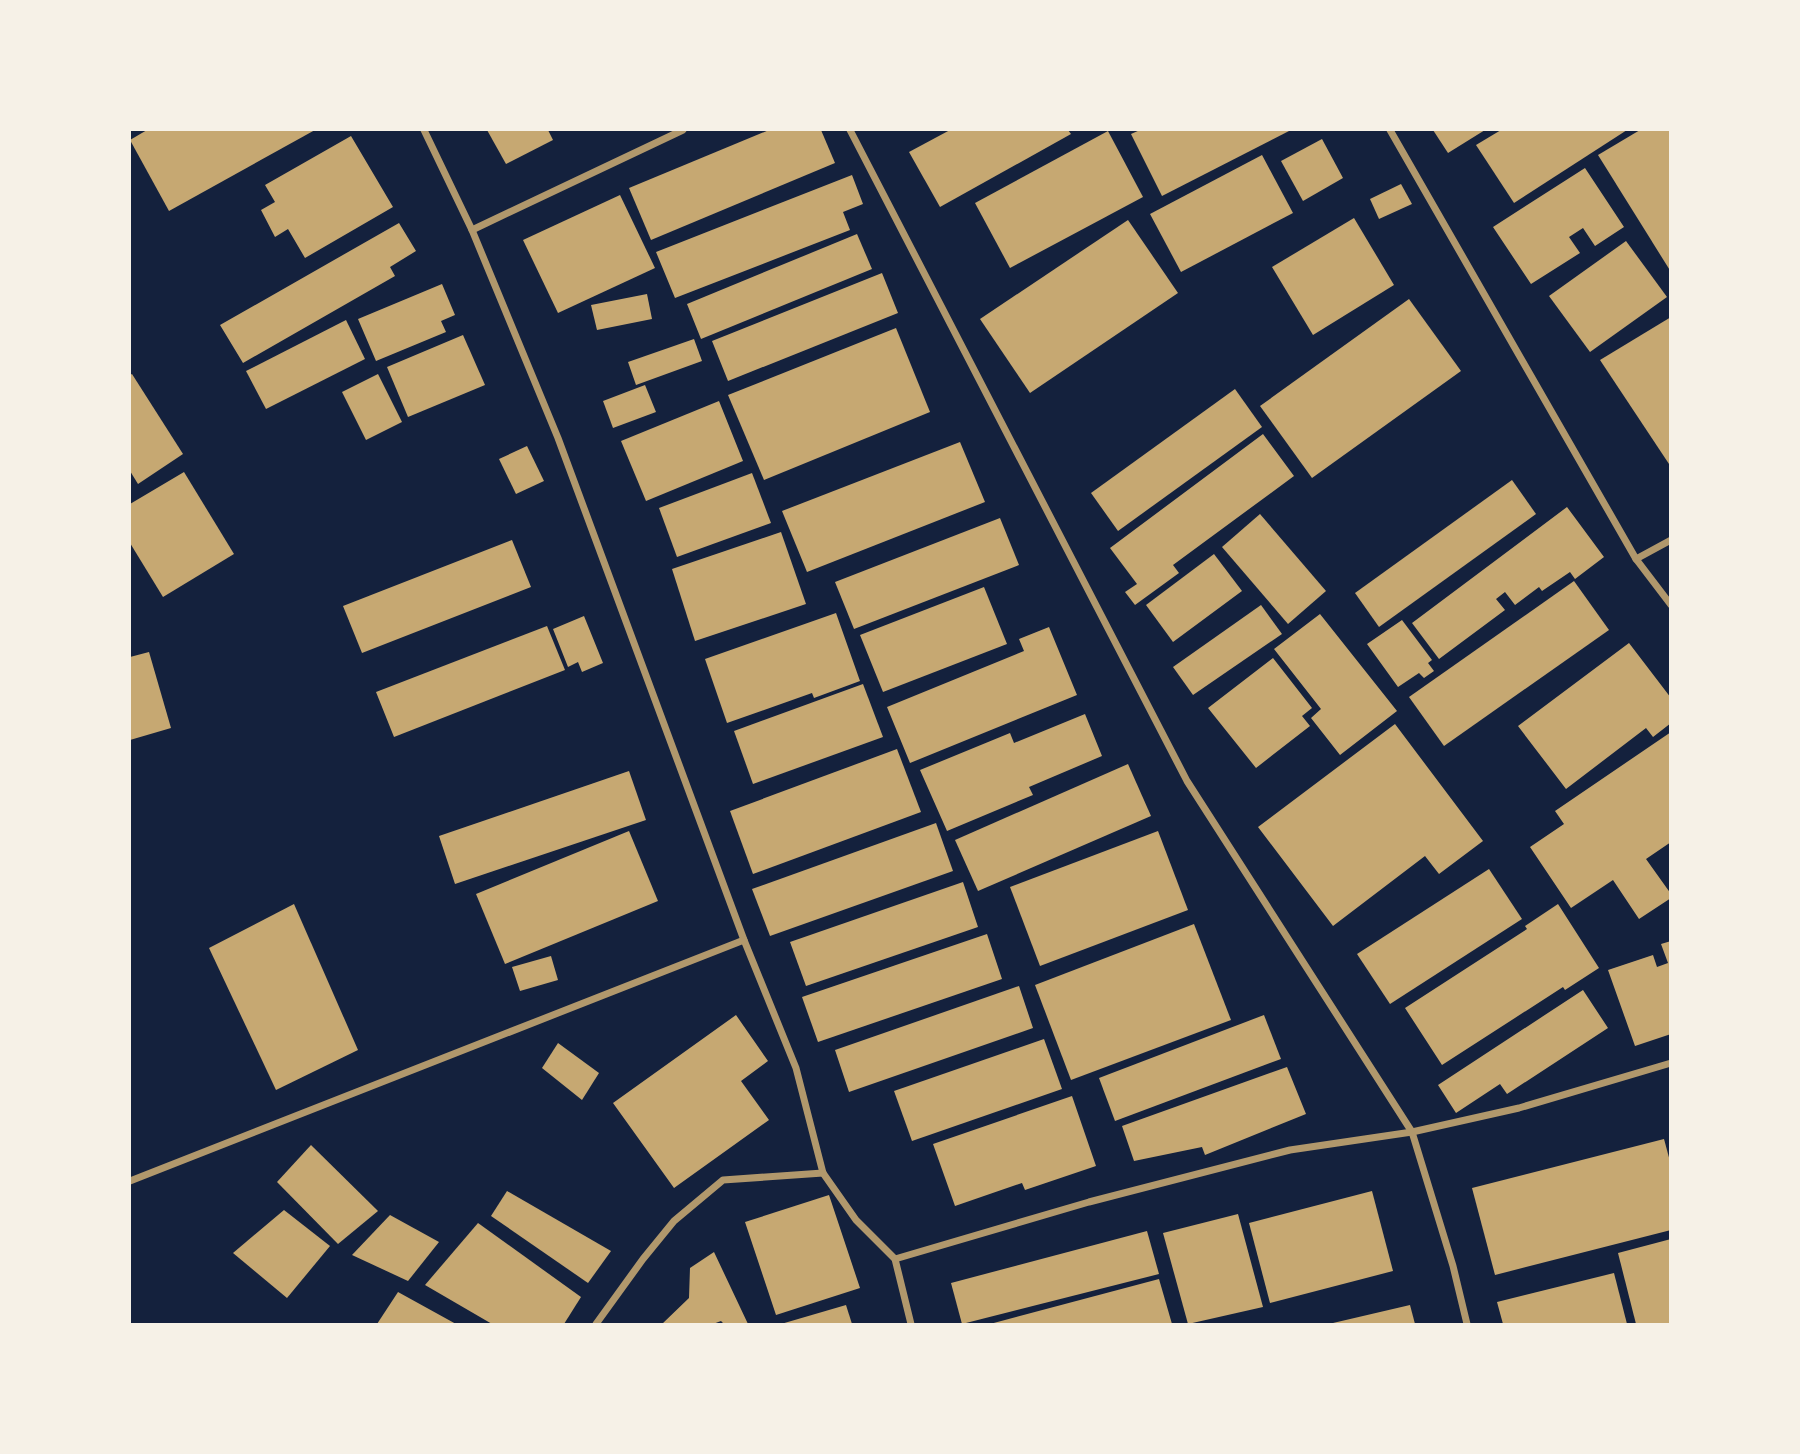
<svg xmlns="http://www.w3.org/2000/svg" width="1800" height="1454" font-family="Arial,sans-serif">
<rect width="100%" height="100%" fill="#14213d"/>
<g fill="#c6a872">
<path d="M147,130H315L169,211L130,140Z"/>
<path d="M487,130H548L553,140L506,164Z"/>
<path d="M769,130H821L835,163L651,240L629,188Z"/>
<path d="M950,130H1068L1071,134L940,207L909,152Z"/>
<path d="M1140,130H1291L1162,196L1131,134Z"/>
<path d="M1433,130H1485L1448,153Z"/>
<path d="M1501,130H1627L1514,203L1476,145Z"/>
<path d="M1640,130H1671V272L1598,155Z"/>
<path d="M1108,131L1143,197L1010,268L975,203Z"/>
<path d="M351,136L393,207L305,258L288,229L275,237L261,210L275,202L265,185Z"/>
<path d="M1322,139L1343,178L1303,201L1281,161Z"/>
<path d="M1262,155L1293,213L1181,272L1150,214Z"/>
<path d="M1585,168L1624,227L1595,246L1583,228L1569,237L1580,253L1531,284L1493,227Z"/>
<path d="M852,175L863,204L843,212L850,230L675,298L656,252Z"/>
<path d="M1401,184L1412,204L1379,219L1370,199Z"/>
<path d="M620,195L655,268L558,313L523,240Z"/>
<path d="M1354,218L1394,285L1313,335L1272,267Z"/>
<path d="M1128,220L1178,293L1030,393L980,319Z"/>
<path d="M399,223L416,251L390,267L395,276L243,363L220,325Z"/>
<path d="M857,234L872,269L701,339L687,304Z"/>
<path d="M1626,241L1667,297L1590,352L1549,296Z"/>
<path d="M882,273L898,313L728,381L712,341Z"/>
<path d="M442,284L455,315L441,321L446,332L376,361L358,319Z"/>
<path d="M647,294L652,319L597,330L591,305Z"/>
<path d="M1409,299L1461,371L1312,478L1260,406Z"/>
<path d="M1671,317V467L1600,360Z"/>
<path d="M346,320L365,359L266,409L246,371Z"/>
<path d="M896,328L930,412L764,480L728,395Z"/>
<path d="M463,335L485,385L408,417L387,367Z"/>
<path d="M694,339L702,361L636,385L628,362Z"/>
<path d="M132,374L183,454L138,484L130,471V375Z"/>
<path d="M378,374L402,422L366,440L342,392Z"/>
<path d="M645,385L656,412L613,428L603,401Z"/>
<path d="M1235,389L1262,427L1118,531L1091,493Z"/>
<path d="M719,401L743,461L646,501L621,441Z"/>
<path d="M1263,434L1294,476L1173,565L1179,573L1135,605L1125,592L1137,584L1110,548Z"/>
<path d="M960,442L985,502L807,572L782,511Z"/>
<path d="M527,446L544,481L516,494L499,459Z"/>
<path d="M184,472L234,554L163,597L130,543V504Z"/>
<path d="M752,473L771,523L677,557L659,508Z"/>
<path d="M1512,480L1536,514L1379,627L1355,593Z"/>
<path d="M1567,507L1604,557L1575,579L1570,572L1542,591L1539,587L1515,605L1505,592L1496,599L1505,610L1439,659L1412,623Z"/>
<path d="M1260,514L1326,591L1288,624L1222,547Z"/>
<path d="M1000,518L1019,565L854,629L835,582Z"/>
<path d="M781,532L806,604L695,641L672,569Z"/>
<path d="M512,540L531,587L362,653L343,606Z"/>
<path d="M1214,554L1242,591L1173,642L1146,605Z"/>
<path d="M1574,581L1609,630L1444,746L1409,697Z"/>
<path d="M984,587L1007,644L883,692L860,635Z"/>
<path d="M1261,605L1282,634L1193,695L1173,667Z"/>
<path d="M836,613L860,681L814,698L812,693L727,723L705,659Z"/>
<path d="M1320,614L1397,711L1340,755L1311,718L1321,709L1274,649Z"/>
<path d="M584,616L603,663L582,672L578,662L568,667L553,629Z"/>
<path d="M1402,620L1432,660L1428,663L1434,671L1424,678L1419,673L1398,687L1367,644Z"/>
<path d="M547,626L565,670L394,737L376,692Z"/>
<path d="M1049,627L1077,695L910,763L887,707L1024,651L1019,639Z"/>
<path d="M1629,643L1671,698V723L1653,737L1646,728L1566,789L1518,726Z"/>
<path d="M149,652L171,728L130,740V657Z"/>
<path d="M1273,658L1312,708L1302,716L1310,726L1256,768L1208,708Z"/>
<path d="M863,684L883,737L753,784L734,731Z"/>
<path d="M1085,714L1102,756L1029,787L1033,795L947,831L920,770L1010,733L1014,743Z"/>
<path d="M1395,724L1483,841L1439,874L1425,856L1333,926L1258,827Z"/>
<path d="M1671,732V842L1646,859L1671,894V898L1639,919L1613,880L1571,908L1530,847L1564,824L1555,811Z"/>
<path d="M897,749L921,812L753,874L730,811Z"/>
<path d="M1128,764L1151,816L978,891L955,840Z"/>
<path d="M629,771L646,820L455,884L439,836Z"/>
<path d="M936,823L953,871L770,936L752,889Z"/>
<path d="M629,831L658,901L505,964L476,894Z"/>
<path d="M1158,831L1188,910L1040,966L1010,887Z"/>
<path d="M1489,869L1522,919L1390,1004L1357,954Z"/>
<path d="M963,882L978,927L806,986L790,942Z"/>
<path d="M294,904L358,1050L276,1090L209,948Z"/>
<path d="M1558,904L1599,968L1565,990L1563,987L1442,1065L1405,1008L1527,929L1525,926Z"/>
<path d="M1194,924L1231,1020L1071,1080L1035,985Z"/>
<path d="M987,934L1002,979L818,1042L802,997Z"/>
<path d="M1671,941V1034L1635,1046L1608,970L1653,955L1657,967L1668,963L1661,944Z"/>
<path d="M551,956L558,980L520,991L512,967Z"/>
<path d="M1019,986L1033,1028L849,1092L835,1050Z"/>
<path d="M1583,990L1608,1028L1507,1094L1500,1084L1456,1113L1438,1085Z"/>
<path d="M736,1015L768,1061L741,1081L769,1120L674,1188L613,1103Z"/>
<path d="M1264,1015L1281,1059L1115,1121L1099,1078Z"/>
<path d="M1044,1039L1062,1089L912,1141L894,1091Z"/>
<path d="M558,1043L599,1073L582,1100L542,1068Z"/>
<path d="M1287,1067L1306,1114L1205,1155L1202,1147L1134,1161L1122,1126Z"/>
<path d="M1072,1096L1096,1166L1025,1190L1022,1183L955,1206L933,1144Z"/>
<path d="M1664,1139L1671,1165V1230L1495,1275L1472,1188Z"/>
<path d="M311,1145L378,1211L338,1244L277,1182Z"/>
<path d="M507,1191L611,1251L588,1283L491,1216Z"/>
<path d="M1372,1191L1393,1271L1270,1303L1249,1223Z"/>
<path d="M829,1195L860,1288L776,1315L745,1222Z"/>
<path d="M284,1210L330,1246L287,1298L233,1253Z"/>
<path d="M1238,1214L1263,1307L1188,1324L1163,1233Z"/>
<path d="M390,1215L439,1242L408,1281L352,1255Z"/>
<path d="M478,1223L581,1297L564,1324H492L425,1285Z"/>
<path d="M1147,1231L1159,1274L962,1324L951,1283Z"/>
<path d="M1671,1239V1324H1636L1618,1253Z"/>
<path d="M714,1252L748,1324H724L721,1321L713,1324H662L689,1298L690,1268Z"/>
<path d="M1614,1273L1627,1324H1503L1497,1302Z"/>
<path d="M1159,1279L1172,1324H990Z"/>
<path d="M398,1292L456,1324H377Z"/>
<path d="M846,1305L852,1324H781Z"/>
<path d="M1410,1305L1415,1324H1333V1323Z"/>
</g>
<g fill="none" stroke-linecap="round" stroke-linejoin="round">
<g stroke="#b1986c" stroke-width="7">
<path d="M424,130L472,230L558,438L744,940L796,1068L823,1173L856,1220L895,1259L911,1324"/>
<path d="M850,130L1187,781L1412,1132L1453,1266L1467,1324"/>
<path d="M1390,130L1636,559L1671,605"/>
<path d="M472,230L683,130"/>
<path d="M1636,559L1671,540"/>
<path d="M130,1181L744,940"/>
<path d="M895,1259L1089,1202L1290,1150L1412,1132L1519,1108L1671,1063"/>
<path d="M596,1324L643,1259L674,1221L723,1180L823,1173"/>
</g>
</g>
<rect width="1800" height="1454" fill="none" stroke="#f6f1e7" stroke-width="262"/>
</svg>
